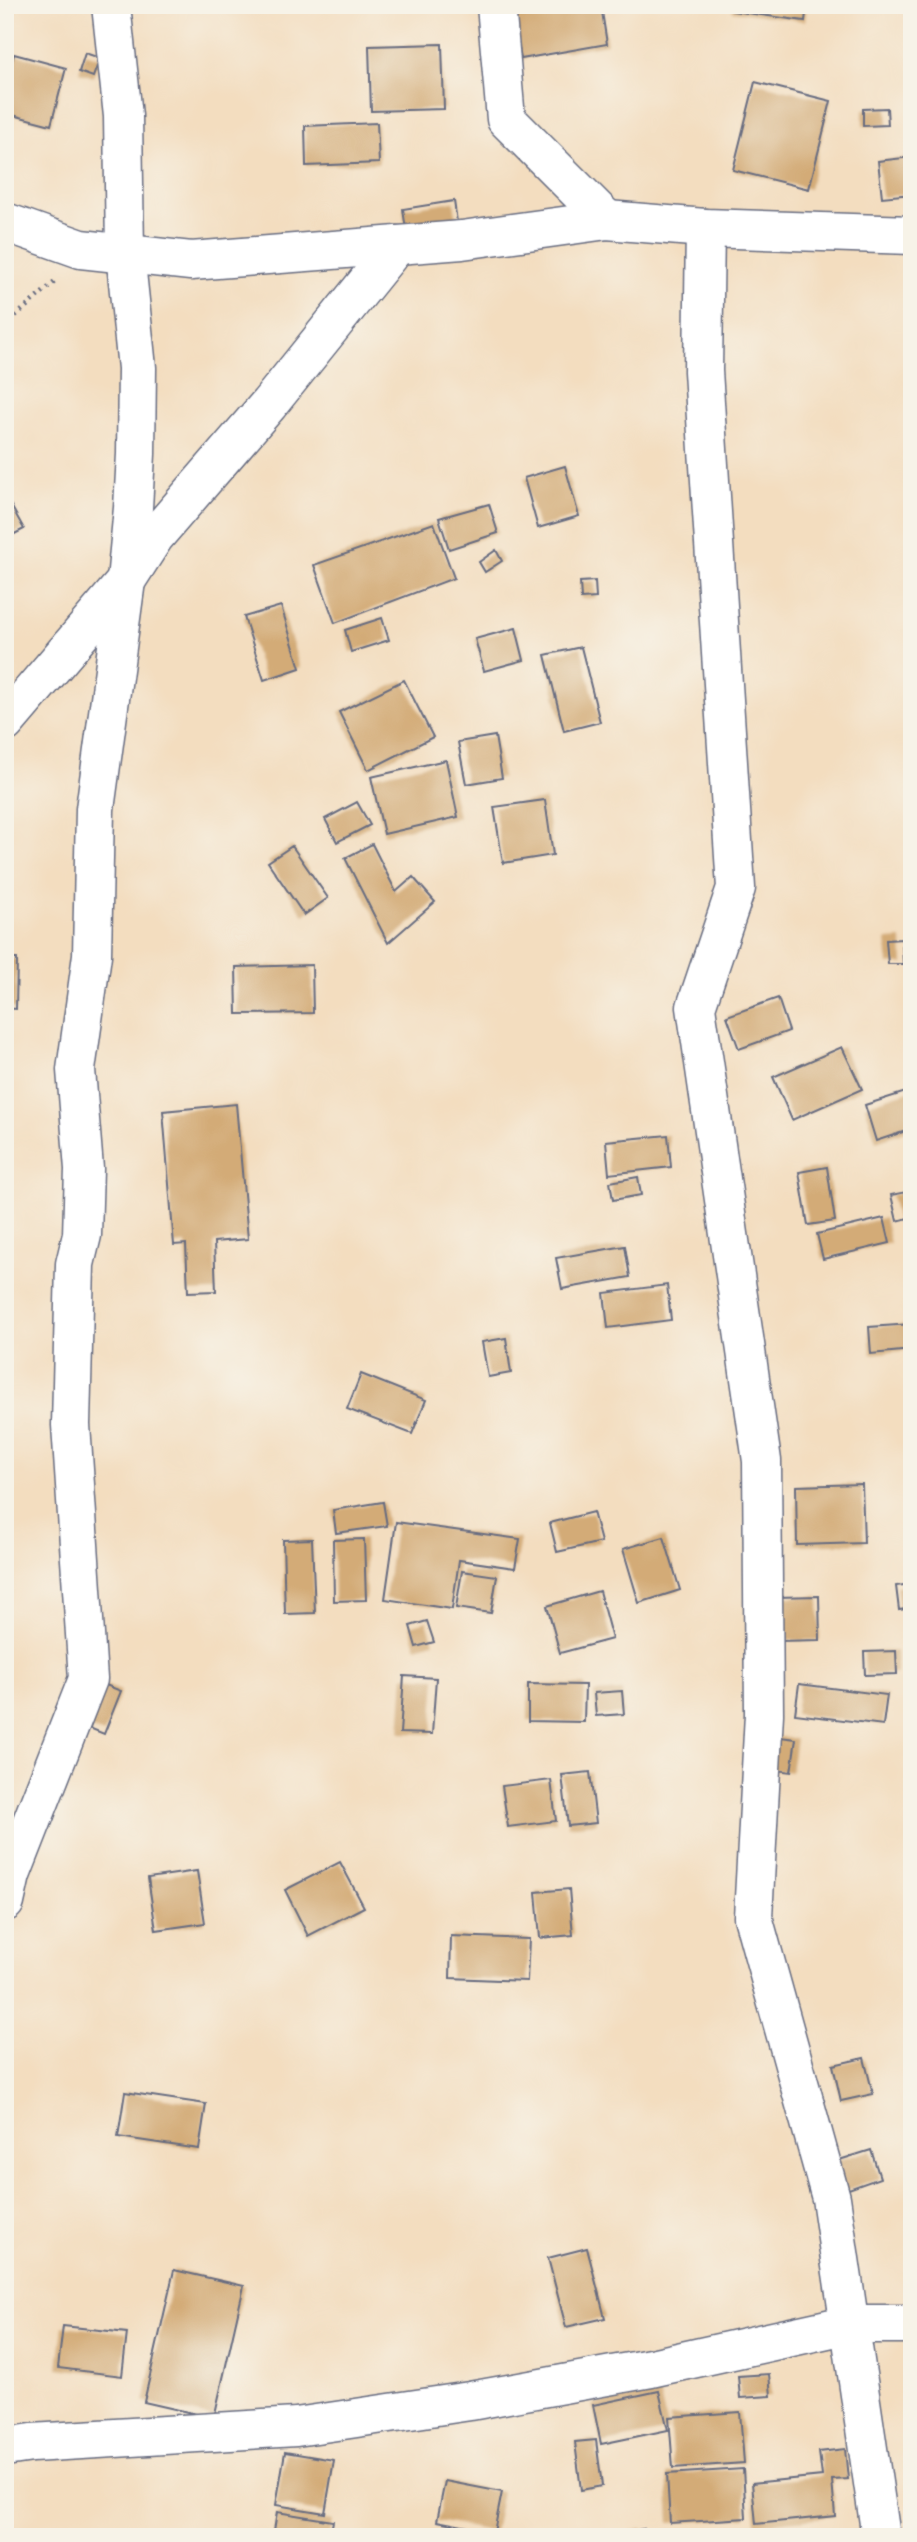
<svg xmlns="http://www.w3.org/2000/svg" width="917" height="2542" font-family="Pangolin,sans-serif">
<rect width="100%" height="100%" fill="#f7f3e8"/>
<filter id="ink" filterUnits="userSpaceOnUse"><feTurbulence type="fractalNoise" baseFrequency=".0143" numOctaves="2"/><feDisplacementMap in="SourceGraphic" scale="14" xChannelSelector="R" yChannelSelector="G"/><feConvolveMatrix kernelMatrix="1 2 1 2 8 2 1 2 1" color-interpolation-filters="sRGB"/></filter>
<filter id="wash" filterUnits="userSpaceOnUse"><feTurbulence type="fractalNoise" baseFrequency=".00686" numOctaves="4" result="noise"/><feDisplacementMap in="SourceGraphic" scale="28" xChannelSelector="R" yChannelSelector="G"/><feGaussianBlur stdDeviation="1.57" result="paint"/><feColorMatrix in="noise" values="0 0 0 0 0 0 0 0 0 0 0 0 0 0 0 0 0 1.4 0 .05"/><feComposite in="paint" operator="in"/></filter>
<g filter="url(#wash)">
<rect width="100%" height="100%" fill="#f3ddbf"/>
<g id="blocks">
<g fill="#d3ab77">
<path d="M511,5H601L607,44L521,59Z"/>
<path d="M733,5H807L805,21L732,11Z"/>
<path d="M442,44L444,109L371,111L369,46Z"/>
<path d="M85,53L100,58L93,77L79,72Z"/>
<path d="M14,54L66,68L51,125L5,113V86Z"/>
<path d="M755,82L831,101L809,189L733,170Z"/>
<path d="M887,108L888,125L863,126V109Z"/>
<path d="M377,123L379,163L306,166L305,126Z"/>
<path d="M912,157V194L882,197L878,161Z"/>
<path d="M454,201L460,243L409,250L403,209Z"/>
<path d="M565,466L579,516L538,528L524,478Z"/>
<path d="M5,495L24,529L5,539Z"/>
<path d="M489,504L498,533L449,549L439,518Z"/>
<path d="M434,523L454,578L335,623L314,565Z"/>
<path d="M496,550L502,561L485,572L479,562Z"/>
<path d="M595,581L596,598L581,599L580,582Z"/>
<path d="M281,606L300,668L264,680L244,617Z"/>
<path d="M382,618L389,640L351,652L345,630Z"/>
<path d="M516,628L524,660L484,671L475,639Z"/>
<path d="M581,647L600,722L564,731L545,655Z"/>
<path d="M404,680L433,737L368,770L339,712Z"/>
<path d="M495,736L502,778L466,784L458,742Z"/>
<path d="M446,760L458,817L384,834L371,777Z"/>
<path d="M545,800L553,855L503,863L494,807Z"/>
<path d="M357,802L370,825L337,842L325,819Z"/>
<path d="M372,844L396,892L413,877L435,902L388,943L345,858Z"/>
<path d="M292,846L328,898L304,915L268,862Z"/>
<path d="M902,939L903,964H888L886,940Z"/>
<path d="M5,959H17L16,1009L5,1008Z"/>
<path d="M312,965L313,1013L237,1014L236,967Z"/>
<path d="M778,998L789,1031L739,1049L727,1016Z"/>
<path d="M842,1047L862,1089L792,1120L773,1077Z"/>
<path d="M912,1090V1129L876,1141L865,1105Z"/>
<path d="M236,1104L248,1239L214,1242L216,1291L188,1292L186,1244L174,1245L163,1111Z"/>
<path d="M668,1135L671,1167L609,1174L606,1141Z"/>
<path d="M827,1167L835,1221L808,1225L799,1172Z"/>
<path d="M638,1177L641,1195L613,1200L610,1182Z"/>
<path d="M912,1191V1217L897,1221L891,1195Z"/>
<path d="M884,1218L890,1243L823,1259L817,1234Z"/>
<path d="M625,1246L630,1277L562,1289L556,1258Z"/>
<path d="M667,1285L671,1320L608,1328L604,1293Z"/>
<path d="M912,1324V1350L871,1354L869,1327Z"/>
<path d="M506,1338L511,1373L488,1377L482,1342Z"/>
<path d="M361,1374L426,1400L412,1434L347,1409Z"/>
<path d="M862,1484L864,1543L797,1545L796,1486Z"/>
<path d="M383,1502L387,1526L336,1533L333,1510Z"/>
<path d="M593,1512L601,1542L557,1552L550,1523Z"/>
<path d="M396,1522L520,1539L515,1568L459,1560L452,1609L385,1599Z"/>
<path d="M664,1537L680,1590L639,1603L623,1549Z"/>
<path d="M312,1539L315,1613L285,1614L283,1540Z"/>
<path d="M364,1539L366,1600L334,1601L333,1540Z"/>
<path d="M462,1571L497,1576L491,1613L456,1608Z"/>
<path d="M912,1584V1608L899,1610L896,1586Z"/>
<path d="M599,1591L612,1639L560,1653L547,1606Z"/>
<path d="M819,1596L820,1640L778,1641L776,1597Z"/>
<path d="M427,1621L434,1642L416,1647L410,1626Z"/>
<path d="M896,1651L897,1674L865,1675L864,1652Z"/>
<path d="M404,1676L436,1678L432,1734L400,1733Z"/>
<path d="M93,1680L121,1691L104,1734L77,1723Z"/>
<path d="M528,1684L585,1685L584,1722L528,1721Z"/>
<path d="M799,1684L887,1695L883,1725L795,1714Z"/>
<path d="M622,1691L624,1714L596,1716L594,1693Z"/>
<path d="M751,1733L796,1739L791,1772L747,1766Z"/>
<path d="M590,1772L596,1823L568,1826L562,1775Z"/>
<path d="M551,1780L556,1821L508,1827L502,1786Z"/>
<path d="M340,1862L364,1907L308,1936L285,1890Z"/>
<path d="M197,1871L205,1923L156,1930L148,1878Z"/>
<path d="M569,1889L573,1935L540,1938L536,1892Z"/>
<path d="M451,1936L529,1939L527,1981L450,1978Z"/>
<path d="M864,2058L873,2094L841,2101L833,2065Z"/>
<path d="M125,2092L206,2104L199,2149L118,2137Z"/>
<path d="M871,2150L880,2178L843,2191L833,2162Z"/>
<path d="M587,2248L605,2318L566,2327L548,2258Z"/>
<path d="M174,2270L244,2286L214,2418L144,2402Z"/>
<path d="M63,2326L127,2333L122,2376L58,2368Z"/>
<path d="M769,2374L771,2396L740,2398L738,2376Z"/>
<path d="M659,2391L668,2430L601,2444L593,2405Z"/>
<path d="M740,2412L744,2463L673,2468L669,2417Z"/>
<path d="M596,2440L602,2486L581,2490L575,2442Z"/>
<path d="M845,2449L848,2479L832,2480L835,2516L756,2524L752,2483L822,2476L819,2452Z"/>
<path d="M285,2452L334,2460L325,2513L276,2505Z"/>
<path d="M743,2469L746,2518L670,2523L667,2474Z"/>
<path d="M445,2481L502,2492L494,2532L437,2521Z"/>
<path d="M277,2512L333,2521L330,2537H273Z"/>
<path d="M643,2529L645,2537H624L623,2533Z"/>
</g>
</g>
</g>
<g filter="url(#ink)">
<use href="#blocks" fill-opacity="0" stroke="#676c80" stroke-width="2"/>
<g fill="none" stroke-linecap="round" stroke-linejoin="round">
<g stroke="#676c80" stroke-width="41">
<g id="minor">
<path d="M496,5L506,119L607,220"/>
<path d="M5,222L81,249L191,261L462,240L607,220L705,228L912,235"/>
<path d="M705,228L703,371L736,888L696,1007L762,1461L764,1714L753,1917L831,2198L881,2537"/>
<path d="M5,723L126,581L155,536L269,404L397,245"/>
<path d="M5,1902L11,1875L88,1679L71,1425L75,1264L82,1235L84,1169L76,1070L92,955L95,809L126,581L133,508L136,454L137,368L125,253L123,116L111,5"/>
<path d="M5,2447L32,2443L296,2427L470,2401L651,2368L850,2324H912"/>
</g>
</g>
<path stroke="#676c80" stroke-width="4.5" stroke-dasharray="2 5" stroke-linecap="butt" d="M5,325L57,280"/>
<use href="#minor" stroke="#fff" stroke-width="38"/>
</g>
</g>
<rect width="917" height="2542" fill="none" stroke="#f7f3e8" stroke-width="28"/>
</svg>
